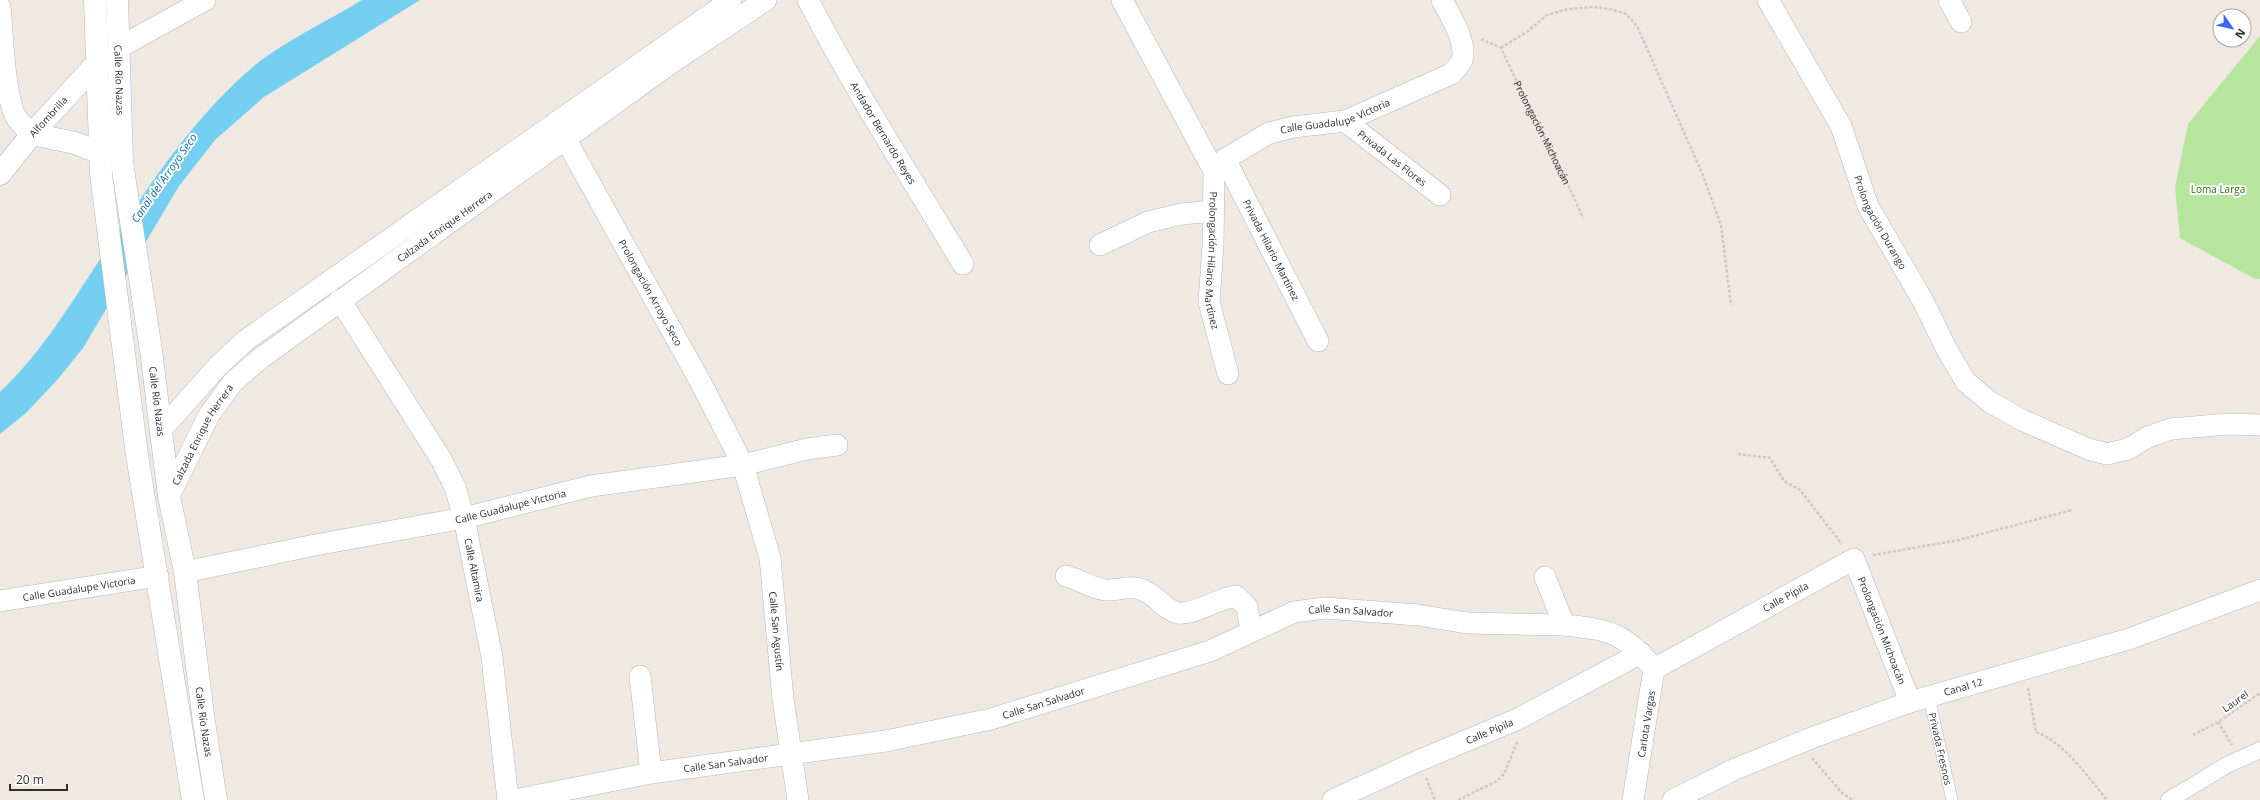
<svg xmlns="http://www.w3.org/2000/svg" width="2260" height="800" font-family="'Open Sans',sans-serif">
<rect width="100%" height="100%" fill="#efe9e1"/>
<path fill="#b6e59e" d="M2260,36V279H2255L2180,238L2175,188L2188,124Z"/>
<path fill="#75cff0" d="M362,0H420L264,97L215,140L179,186L83,348L58,379L26,413L0,434V392C38,356 65,313 93,270C139,201 184,128 247,72C278,44 326,22 362,0Z"/>
<g fill="none" stroke-linecap="round" stroke-linejoin="round">
<g stroke="#b4b7c1" stroke-width="12">
<g id="service">
<path id="s2" d="M1929,697L1952,800"/>
</g>
</g>
<g stroke="#b4b7c1" stroke-width="17">
<path id="pedestrian" d="M2169,800L2227,765L2260,750"/>
</g>
<g stroke="#b4b7c1" stroke-width="22">
<g id="minor">
<path id="s3" d="M808,0C855,91 910,176 963,264"/>
<path id="s4" d="M1122,0L1214,171L1213,246L1209,302L1228,374"/>
<path id="s5" d="M1768,0L1841,126L1868,206L1923,301L1947,350L1966,382L1990,402L2022,420L2088,449L2107,454L2128,449L2148,437L2171,429L2228,424L2260,425"/>
<path d="M1949,0L1961,22"/>
<path d="M0,7C3,37 4,87 14,113C18,122 25,128 32,134"/>
<path d="M118,48L205,0"/>
<path id="s6" d="M1345,121L1440,195"/>
<path id="s7" d="M556,122L701,383L743,465L770,558L783,699L798,800"/>
<path id="s8" d="M1225,159L1318,341"/>
<path id="s9" d="M1214,171L1225,159L1269,133L1293,127L1345,121L1451,74C1456,69 1464,61 1463,53C1463,35 1450,16 1442,0"/>
<path d="M1100,245L1148,222L1182,214L1213,211"/>
<path id="s10" d="M340,300L441,459L455,487L464,518L492,657L508,800"/>
<path d="M161,430L218,366L246,340L731,0"/>
<path id="s11" d="M169,496L209,415L233,382L261,358L671,63L766,0"/>
<path id="s12" d="M185,572L315,545L464,518L591,486L743,465L807,449L837,445"/>
<path d="M1066,576C1080,579 1091,589 1106,590C1119,591 1131,584 1145,591C1156,596 1165,610 1178,613C1194,615 1219,598 1236,596L1247,607L1251,632"/>
<path d="M1545,577L1564,625C1611,630 1623,632 1654,669L1633,800"/>
<path id="s13" d="M0,601L158,576"/>
<path id="s14" d="M1654,669L1854,559L1910,702"/>
<path d="M640,676L651,773"/>
<path id="s15" d="M514,800L651,773L886,741L991,719L1210,651L1294,612L1325,608L1418,615L1467,623L1564,625"/>
<path id="s16" d="M1333,800L1418,761L1518,719L1641,653"/>
<path id="s17" d="M1673,800L1733,770L1814,737L1910,702L2129,639L2260,590"/>
</g>
</g>
<g stroke="#b4b7c1" stroke-width="23">
<g id="tertiary">
<path d="M95,0L101,174L137,455L193,800"/>
<path id="s18" d="M117,0L122,163L151,350L169,496L185,572L204,722L216,800"/>
<path d="M32,134L75,143L98,152"/>
<path id="s19" d="M0,174L32,134L98,62L104,58"/>
</g>
</g>
<g stroke="#c9c9c9" stroke-width="2.5" stroke-dasharray="3 2" stroke-linecap="butt">
<path id="s1" d="M1481,39L1501,48C1527,105 1558,160 1583,218"/>
<path d="M1501,48L1528,31L1547,15L1568,9L1594,7L1610,9L1626,14L1637,26L1702,173L1721,225L1731,305"/>
<path d="M1738,454L1770,458L1784,481L1800,490L1842,544"/>
<path d="M1873,555L1959,540L2072,510"/>
<path d="M2028,688L2036,732C2064,742 2088,777 2107,800"/>
<path d="M2218,722L2232,745"/>
<path d="M2193,735L2218,722L2260,693"/>
<path d="M1812,758L1842,793L1853,800"/>
<path d="M1426,778L1435,800"/>
<path d="M1458,800L1497,781L1504,774L1518,740"/>
</g>
<use href="#service" stroke="#fff" stroke-width="11"/>
<use href="#pedestrian" stroke="#fff" stroke-width="16"/>
<use href="#minor" stroke="#fff" stroke-width="21"/>
<use href="#tertiary" stroke="#fff" stroke-width="22"/>
</g>
<g text-anchor="middle" stroke-width="4" stroke-linejoin="round" paint-order="stroke">
<g font-size="10" fill="#2e2e2e" stroke="#fff">
<text dy="4" stroke="none"><textPath href="#s18" startOffset="80">Calle Río Nazas</textPath></text>
<text dy="4" stroke="none"><textPath href="#s9" startOffset="136">Calle Guadalupe Victoria</textPath></text>
<text dy="4" stroke="none"><textPath href="#s19" startOffset="75">Alfombrilla</textPath></text>
<text dy="4" stroke="none"><textPath href="#s3" startOffset="153">Andador Bernardo Reyes</textPath></text>
<text dy="4" stroke="none"><textPath href="#s1" startOffset="116">Prolongación Michoacán</textPath></text>
<text dy="4" stroke="none"><textPath href="#s6" startOffset="60">Privada Las Flores</textPath></text>
<text dy="4" stroke="none"><textPath href="#s5" startOffset="250">Prolongación Durango</textPath></text>
<text dy="4" stroke="none"><textPath href="#s11" startOffset="394">Calzada Enrique Herrera</textPath></text>
<text dy="4" stroke="none"><textPath href="#s8" startOffset="102">Privada Hilario Martínez</textPath></text>
<text dy="4" stroke="none"><textPath href="#s4" startOffset="284">Prolongación Hilario Martínez</textPath></text>
<text dy="4" stroke="none"><textPath href="#s7" startOffset="195">Prolongación Arroyo Seco</textPath></text>
<text dy="4" stroke="none"><textPath href="#s18" startOffset="404">Calle Río Nazas</textPath></text>
<text dy="4" stroke="none"><textPath href="#s11" startOffset="70">Calzada Enrique Herrera</textPath></text>
<text dy="4" stroke="none"><textPath href="#s12" startOffset="332">Calle Guadalupe Victoria</textPath></text>
<text dy="4" stroke="none"><textPath href="#s10" startOffset="305">Calle Altamira</textPath></text>
<text dy="4" stroke="none"><textPath href="#s13" startOffset="80">Calle Guadalupe Victoria</textPath></text>
<text dy="4" stroke="none"><textPath href="#s14" startOffset="150">Calle Pípila</textPath></text>
<text dy="4" stroke="none"><textPath href="#s15" startOffset="863">Calle San Salvador</textPath></text>
<text dy="4" stroke="none"><textPath href="#s7" startOffset="561">Calle San Agustín</textPath></text>
<text dy="4" stroke="none"><textPath href="#s14" startOffset="305">Prolongación Michoacán</textPath></text>
<text dy="4" stroke="none"><textPath href="#s17" startOffset="312">Canal 12</textPath></text>
<text transform="translate(2235 701) rotate(-35)" y="4">Laurel</text>
<text dy="4" stroke="none"><textPath href="#s15" startOffset="539">Calle San Salvador</textPath></text>
<text dy="4" stroke="none"><textPath href="#s18" startOffset="728">Calle Río Nazas</textPath></text>
<text transform="translate(1646 724) rotate(-81)" y="4">Carlota Vargas</text>
<text dy="4" stroke="none"><textPath href="#s16" startOffset="171">Calle Pípila</textPath></text>
<text dy="4" stroke="none"><textPath href="#s2" startOffset="53">Privada Fresnos</textPath></text>
<text dy="4" stroke="none"><textPath href="#s15" startOffset="215">Calle San Salvador</textPath></text>
</g>
<g font-size="10" fill="#2c6e1b" stroke="#fff">
<text x="2218" y="193">Loma Larga</text>
</g>
<g font-size="11" font-style="italic" fill="#0d6fa3" stroke="#fff">
<text transform="translate(164 178) rotate(-55)" y="4">Canal del Arroyo Seco</text>
</g>
</g>
<g transform="translate(2232 28) rotate(124)"><circle r="19" fill="#ffffff" stroke="#ababab"/>
<path d="M0-3L7 15L0 10L-7 15Z" fill="#4264fb"/>
<text y="-6" font-size="11" font-weight="bold" text-anchor="middle" fill="#2e2e2e">N</text>
</g>
<path d="M10 784v6h57v-6" fill="none" stroke="#2e2e2e" stroke-width="2"/>
<text x="16" y="784" font-size="12" fill="#2e2e2e" stroke="#ffffff" stroke-width="3" paint-order="stroke">20 m</text>
</svg>
